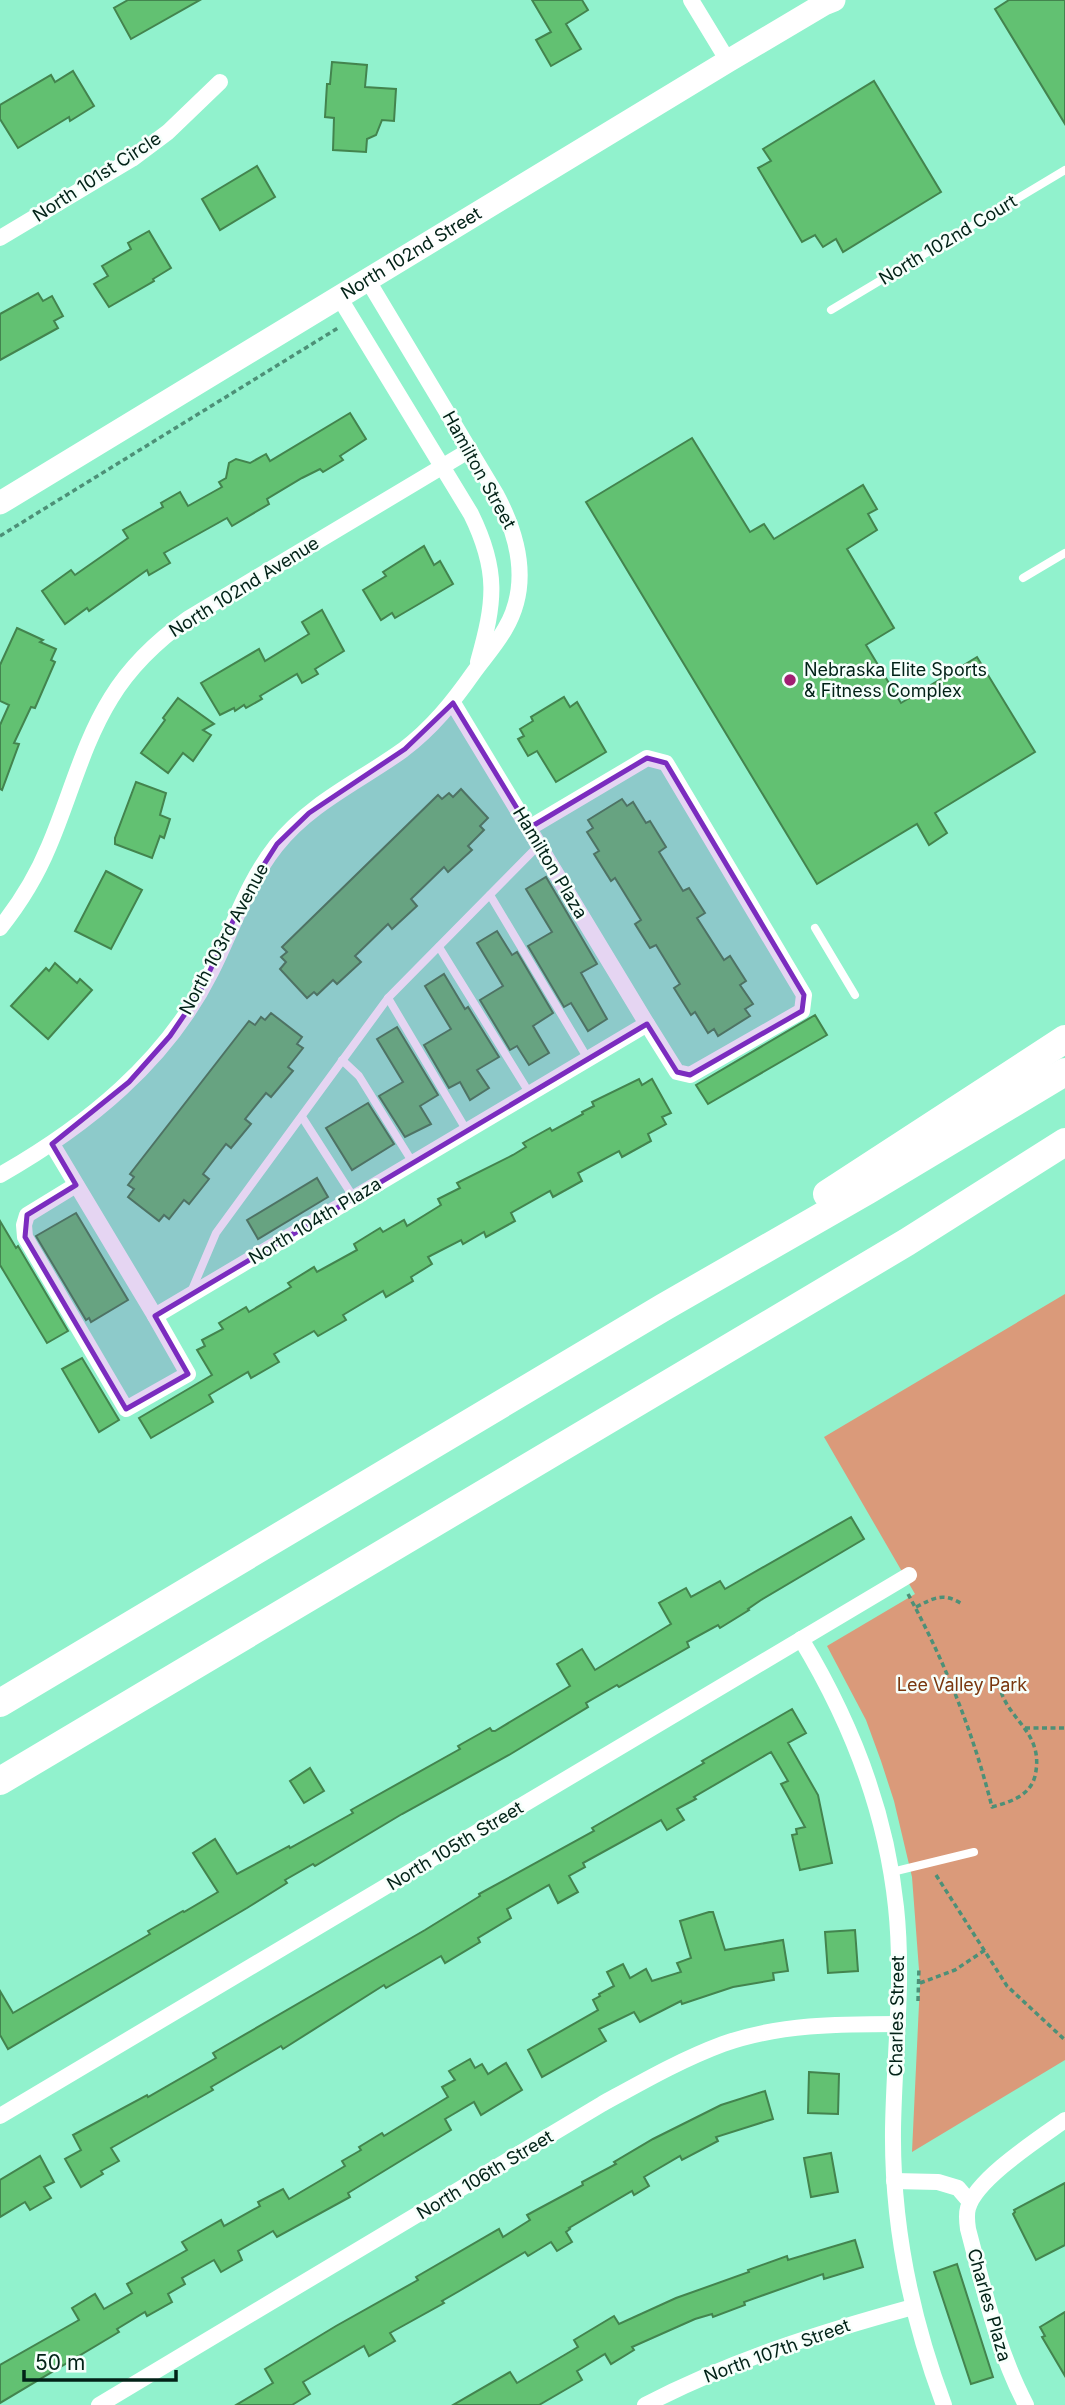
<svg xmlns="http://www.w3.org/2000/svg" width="1065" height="2405" font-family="Inter,sans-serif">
<rect width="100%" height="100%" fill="#91f2cd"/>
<path fill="#da9a7a" d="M1065,1294V2060L912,2152L920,1983L912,1877L894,1801L881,1761L866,1720L827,1646L915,1594L824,1437Z"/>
<g fill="#62c172" stroke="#43844e" stroke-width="2">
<path d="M128,0H200L131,39L114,8Z"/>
<path d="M532,0H582L588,10L566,24L581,49L551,66L536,40L551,32Z"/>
<path d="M1009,0H1065V124L995,9Z"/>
<path d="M332,62L367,65L365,87L396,89L394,121L382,120L376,135L367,139L366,152L333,150L334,118L325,117L327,84H330Z"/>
<path d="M73,71L94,106L70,121L69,117L18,148L0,119V105L51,75L55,82Z"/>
<path d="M874,81L941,192L843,252L836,239L823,247L815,235L802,242L758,168L771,161L763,149Z"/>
<path d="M257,166L275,197L220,230L202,199Z"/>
<path d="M149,231L171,268L153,279L154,281L109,307L94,284L108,276L102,266L131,249L128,243Z"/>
<path d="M38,293L43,301L52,296L63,316L54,321L58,328L0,360V314Z"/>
<path d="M350,413L366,439L340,456L343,460L323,472L320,469L302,478L267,499L269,504L232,526L227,518L164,553L170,563L149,575L147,570L89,611L87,608L65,624L42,591L71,570L75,575L128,538L123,530L163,507L161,503L180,492L188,506L222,487L219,482L226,478L229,463L236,459L250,463L266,454L270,461Z"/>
<path d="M692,438L750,532L764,524L774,539L863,485L877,509L868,514L877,530L847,549L894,628L866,645L901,703L977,657L1035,752L935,813L947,833L929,845L917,824L817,884L586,502Z"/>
<path d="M424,546L434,565L440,561L453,584L395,618L392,613L381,620L363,590L386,576L383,572Z"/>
<path d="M322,610L344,651L315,669L318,674L302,683L297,674L260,696L262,699L246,708L244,705L235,711L234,708L220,715L201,683L259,649L265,661L309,634L302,622Z"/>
<path d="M17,628L43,640L40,642L56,649L51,660L55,662L35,708L31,707L14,743L19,744L2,790L0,789V725L9,705L0,701V665Z"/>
<path d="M564,697L570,707L577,702L606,752L556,782L537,751L528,756L518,739L524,736L520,729L533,721L531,717Z"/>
<path d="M178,698L214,724L203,730L211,735L193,761L183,753L168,773L141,753L165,720L163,718Z"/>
<path d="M136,782L166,793L160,815L170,819L164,838L160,836L152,858L115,844V838Z"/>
<path d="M461,789L488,818L480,826L484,830L468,846L472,850L448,872L444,867L411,899L417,906L392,929L388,924L355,956L361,962L337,984L333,980L317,995L314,992L307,998L280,969L286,962L281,957L287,952L282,947L438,795L442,799L449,793L453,797Z"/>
<path d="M622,799L627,806L633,802L646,823L650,821L666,847L659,852L683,891L689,888L705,913L697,918L724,960L730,956L746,981L740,985L753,1004L745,1009L750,1016L718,1036L714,1029L708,1033L695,1012L691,1015L674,988L680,984L656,945L650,948L635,924L641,920L615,878L611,881L594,854L599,851L587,832L593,828L588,820Z"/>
<path d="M106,871L142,890L111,949L75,931Z"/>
<path d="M546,877L597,964L581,973L607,1019L588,1031L571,1003L564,1007L528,946L552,932L526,889Z"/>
<path d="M497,931L512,955L517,952L553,1013L533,1026L549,1053L529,1065L517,1046L510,1050L480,1000L503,986L477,943Z"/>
<path d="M55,963L77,983L80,979L92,990L48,1039L11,1006L46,968L49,971Z"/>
<path d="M444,974L465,1009L468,1007L499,1057L477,1070L489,1088L470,1100L460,1082L449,1088L424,1045L451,1029L425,986Z"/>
<path d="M271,1013L302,1037L297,1044L303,1048L288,1067L293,1071L271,1097L266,1093L245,1119L251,1124L231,1148L226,1144L203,1174L209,1179L189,1204L184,1200L169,1219L164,1215L159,1221L128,1197L134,1189L128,1185L134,1177L130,1174L249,1021L255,1025L261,1017L265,1020Z"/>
<path d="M815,1015L827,1035L708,1104L696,1085Z"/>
<path d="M397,1027L438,1095L420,1106L431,1124L405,1137L379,1096L403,1082L377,1039Z"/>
<path d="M639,1079L642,1085L652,1079L671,1113L662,1117L666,1124L648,1134L651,1141L622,1157L619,1151L578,1173L582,1181L553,1197L550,1191L511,1213L515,1221L486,1237L484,1232L463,1244L461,1240L428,1257L432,1264L411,1277L413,1281L386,1297L383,1291L343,1315L346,1320L318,1336L314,1331L274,1354L279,1362L251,1378L248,1372L209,1395L213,1402L151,1438L139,1418L212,1375L197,1350L205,1346L202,1340L223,1329L219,1323L246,1307L249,1312L291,1287L288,1283L314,1267L317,1272L357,1250L354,1244L380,1228L383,1232L404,1220L407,1226L441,1205L438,1199L460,1188L457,1183L513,1155L526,1147L523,1143L550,1128L552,1131L583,1114L582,1112L594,1106L592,1102Z"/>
<path d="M368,1103L394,1144L352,1170L326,1128Z"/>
<path d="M317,1178L328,1197L258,1239L247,1220Z"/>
<path d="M76,1213L128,1300L91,1322L89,1318L86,1320L36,1236Z"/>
<path d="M0,1221L16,1248L18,1246L68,1331L47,1343L0,1265Z"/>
<path d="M82,1358L119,1420L99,1432L62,1369Z"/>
<path d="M851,1517L864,1539L761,1600L748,1609L749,1610L720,1628L718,1625L687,1642L689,1647L619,1687L617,1685L586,1703L588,1707L509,1755L402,1814L315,1866L313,1864L285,1880L287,1883L247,1908L8,2049L0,2035V1991L13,2013L150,1934L148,1931L183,1911L184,1912L218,1892L193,1853L215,1839L237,1874L289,1846L290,1848L353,1813L351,1810L460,1749L458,1746L490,1728L492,1731H495L570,1686L557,1664L582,1649L595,1670L671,1624L659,1603L686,1588L691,1597L720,1581L725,1589Z"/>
<path d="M792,1709L806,1733L788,1743L818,1795L832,1863L800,1870L792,1835L797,1834L796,1829L805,1827L781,1784L788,1781L771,1752L694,1797L696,1799L677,1809L684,1820L667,1830L661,1820L583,1863L585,1867L569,1876L578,1892L558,1903L549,1885L507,1909L511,1918L478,1938L480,1942L445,1963L441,1956L386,1988L384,1985L283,2049L281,2046L211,2087L213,2090L111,2148L119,2161L101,2171L103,2174L81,2187L65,2159L81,2150L73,2135L147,2095L148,2097L216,2058L213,2053L425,1930L480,1896L479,1894L594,1831L592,1828L704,1763L702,1761Z"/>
<path d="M310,1768L324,1791L304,1803L290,1781Z"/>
<path d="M709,1912H713L725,1950L783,1940L788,1971L773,1973L774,1980L733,1987L682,2004L681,2001L640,2022L634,2012L599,2029L606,2041L542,2077L528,2050L598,2010L593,2000L600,1996L599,1994L614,1986L607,1972L623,1964L630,1978L646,1969L652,1981L681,1972L677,1963L691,1958L680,1921Z"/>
<path d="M855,1930L858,1971L828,1973L825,1932Z"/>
<path d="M470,2059L475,2068L482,2064L488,2074L506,2063L522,2090L481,2115L474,2102L445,2119L451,2130L348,2193L350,2197L277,2237L273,2231L238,2251L242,2260L221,2272L214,2260L182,2278L185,2284L168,2294L172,2302L147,2316L145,2312L117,2329L119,2332L0,2403V2365L79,2320L72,2308L95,2294L104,2309L132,2293L127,2284L187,2250L182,2242L221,2220L224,2226L260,2206L258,2202L283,2189L289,2199L345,2166L342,2161L361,2150L359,2147L382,2133L384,2136L448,2097L442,2087L455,2080L449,2071Z"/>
<path d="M809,2072L839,2074L838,2114L808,2113Z"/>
<path d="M765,2091L773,2119L716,2137L718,2141L682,2160L680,2156L644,2177L649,2186L634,2195L632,2191L569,2228L570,2229L566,2232L572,2242L557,2251L551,2242L528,2256L525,2252L461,2290L442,2301L444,2303L390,2333L395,2341L369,2356L364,2346L303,2382L310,2394L292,2405H236L273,2383L265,2369L336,2326L418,2280L416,2277L499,2229L503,2237L530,2220L527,2215L583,2185L582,2182L616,2164L614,2162L653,2139L721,2105Z"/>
<path d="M831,2153L838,2192L811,2197L804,2158Z"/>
<path d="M40,2156L54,2182L44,2187L51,2198L30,2210L25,2202L0,2217V2180Z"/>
<path d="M1065,2183V2245L1036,2260L1013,2214L1015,2212L1014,2210Z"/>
<path d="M855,2240L863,2267L824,2279L823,2274L744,2302L745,2305L713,2317L712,2314L695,2319L632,2347L634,2350L611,2364L605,2354L577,2371L582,2380L539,2405H453L510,2372L517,2383L578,2347L574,2340L614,2316L619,2324L676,2298L749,2272L748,2270L787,2256L788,2260Z"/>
<path d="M957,2264L993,2377L971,2384L934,2272Z"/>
<path d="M1065,2312V2376L1042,2337L1045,2336L1040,2327Z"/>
</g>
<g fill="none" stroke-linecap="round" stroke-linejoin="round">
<g stroke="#4d9077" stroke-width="3.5" stroke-dasharray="5 3.5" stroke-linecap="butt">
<path d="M0,536L338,328"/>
<path d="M908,1594C945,1662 973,1732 992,1807C1010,1802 1030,1796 1035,1776C1046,1728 1000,1719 998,1676"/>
<path d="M916,1607C934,1598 943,1592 962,1604"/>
<path d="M1025,1728H1065"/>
<path d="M936,1875L1007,1986L1065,2040"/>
<path d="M920,1983L955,1970L985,1950"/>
<path d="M918,2001L919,1967"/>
</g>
<g stroke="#fff" stroke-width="8">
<path d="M831,310L1065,170"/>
<path d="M1023,578L1065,553"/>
<path d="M490,895L588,1059"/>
<path d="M815,928L855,995"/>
<path d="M439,947L530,1094"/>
<path d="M342,1060L359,1076L413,1163"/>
<path d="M302,1117L354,1198"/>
<path d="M467,1131L388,998L539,845"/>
<path d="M191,1292L216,1233L388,998"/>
<path d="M892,1872L974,1852"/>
</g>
<g stroke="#fff" stroke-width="16">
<path d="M691,0L728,61"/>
<path d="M0,238L132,159L168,132L220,82"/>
<path d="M339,297L471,514C499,571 495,602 478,662"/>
<path d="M453,703L647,1024L677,1072L690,1075L802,1011L804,995L666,763L647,758L529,828"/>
<path d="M0,928C20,903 37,875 49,846C70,797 83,743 111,698C131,665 158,640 189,618L470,450"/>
<path d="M52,1144L155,1316L647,1024"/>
<path d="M0,1175C86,1126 166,1062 211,972C233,929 246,884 276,846C310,803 360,781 403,750C432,728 453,702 474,672C484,658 496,645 505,629C531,585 519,537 496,494L367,279"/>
<path d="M76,1185L27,1215L24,1225L25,1237L126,1409L188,1374L155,1316"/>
<path d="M801,1639C850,1720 886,1811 896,1907C904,1981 894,2056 893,2130C892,2224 911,2317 944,2405"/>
<path d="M0,2116L909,1575"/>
<path d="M894,2181L938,2182L958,2188L970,2202"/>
<path d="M99,2405L602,2104C642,2082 680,2060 723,2044C779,2024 839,2024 898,2024"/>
<path d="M645,2405C733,2360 818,2333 913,2307"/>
<path d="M1026,2405C997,2350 984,2289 968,2229C967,2222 966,2215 968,2208C976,2179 1040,2138 1065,2120"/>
</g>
<path stroke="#fff" stroke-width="23" id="s1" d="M0,503L728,61L824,4L834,0"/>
<g stroke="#fff" stroke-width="28">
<path d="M827,1194L1065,1039"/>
<path d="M0,1703L664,1307L868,1190L1065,1072"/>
<path d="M0,1781L907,1242L1065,1142"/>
</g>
</g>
<path fill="#7b2cbf" fill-opacity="0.2" stroke="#7b2cbf" stroke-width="5" stroke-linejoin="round" d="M453,703L529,828L647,758L666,763L804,995L802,1011L690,1075L677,1072L647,1024L155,1316L188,1374L126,1409L25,1237L27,1215L76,1185L52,1144L129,1082L170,1036L200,992L247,891L277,844L309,813L405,749Z"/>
<circle fill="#a12072" stroke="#f6fffb" stroke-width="2.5" cx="790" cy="680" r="7"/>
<g text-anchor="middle" stroke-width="5" stroke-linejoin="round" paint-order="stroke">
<g font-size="18" fill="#022217" stroke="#f6fffb">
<text transform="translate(97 177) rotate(-33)" y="6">North 101st Circle</text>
<text transform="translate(948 240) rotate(-31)" y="6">North 102nd Court</text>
<text dy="6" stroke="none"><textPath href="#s1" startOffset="481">North 102nd Street</textPath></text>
<text transform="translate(479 470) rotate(61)" y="6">Hamilton Street</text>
<text transform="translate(244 587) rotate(-32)" y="6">North 102nd Avenue</text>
<text transform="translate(550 863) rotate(59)" y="6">Hamilton Plaza</text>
<text transform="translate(224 939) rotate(-62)" y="6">North 103rd Avenue</text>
<text transform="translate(315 1221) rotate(-31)" y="6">North 104th Plaza</text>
<text transform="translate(455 1846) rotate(-31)" y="6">North 105th Street</text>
<text transform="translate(897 2016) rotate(-89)" y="6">Charles Street</text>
<text transform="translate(485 2175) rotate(-31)" y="6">North 106th Street</text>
<text transform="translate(989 2305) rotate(74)" y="6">Charles Plaza</text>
<text transform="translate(777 2351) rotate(-20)" y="6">North 107th Street</text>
</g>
<g font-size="18" fill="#022217" stroke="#f6fffb" text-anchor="start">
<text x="804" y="676">Nebraska Elite Sports<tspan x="804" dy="21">&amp; Fitness Complex</tspan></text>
</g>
<g font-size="18" fill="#79370e" stroke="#f6fffb">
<text x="962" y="1691">Lee Valley Park</text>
</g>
</g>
<path d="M24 2370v10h152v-10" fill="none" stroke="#022217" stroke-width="3.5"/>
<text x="35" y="2370" font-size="21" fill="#022217" stroke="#f6fffb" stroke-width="5" paint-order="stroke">50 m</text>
</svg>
